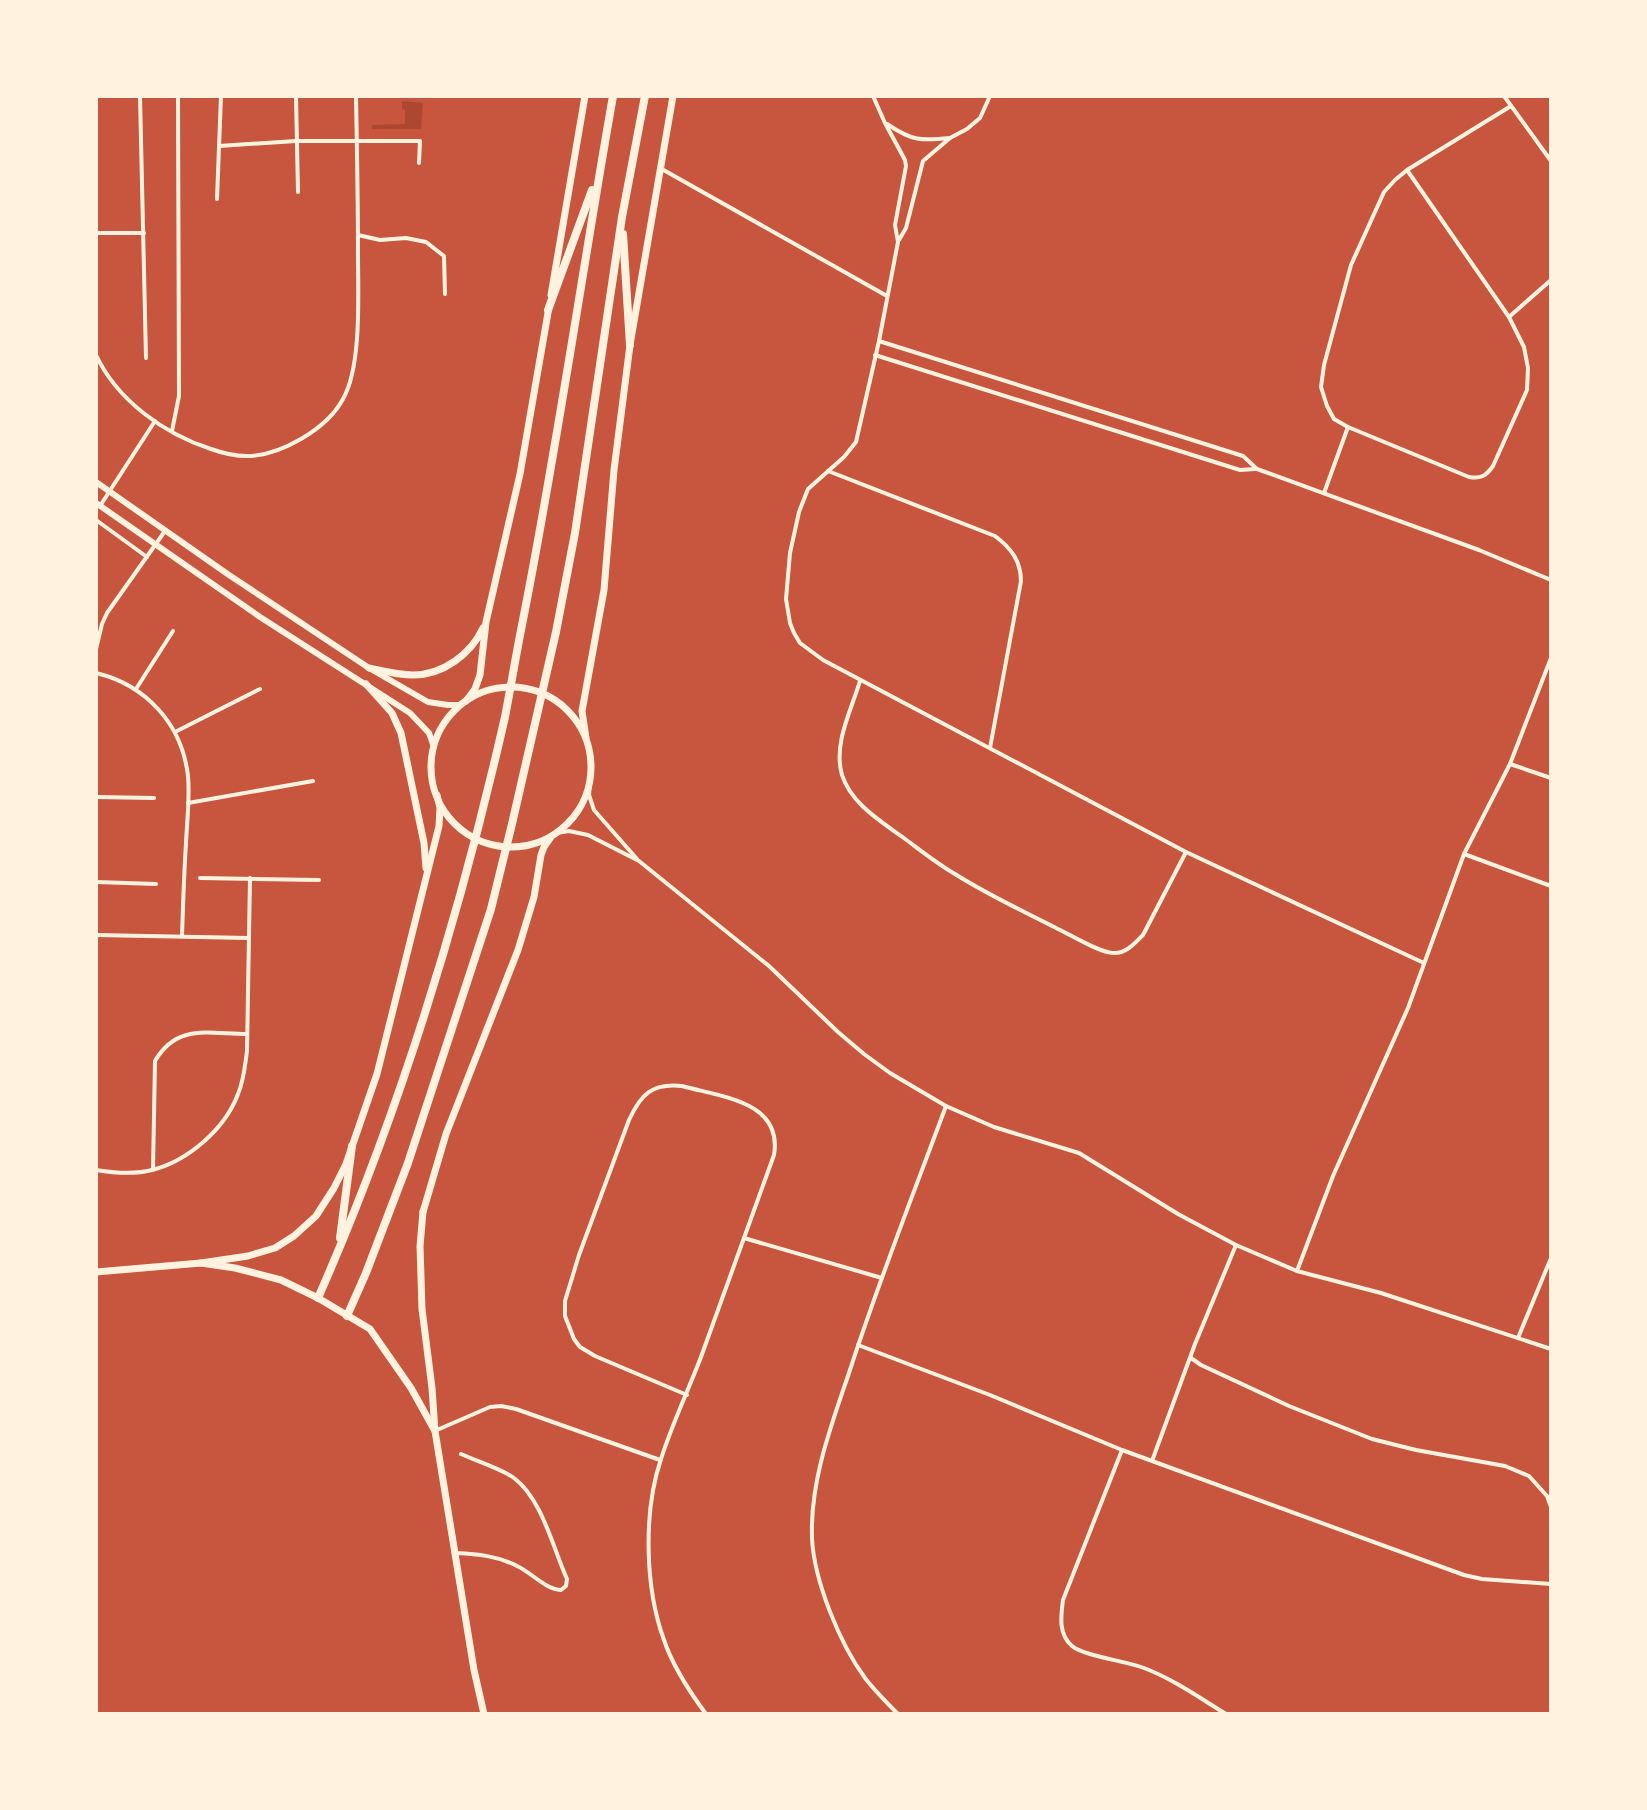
<svg xmlns="http://www.w3.org/2000/svg" width="1647" height="1810" font-family="Rubik,sans-serif">
<rect width="100%" height="100%" fill="#c8553d"/>
<path fill="#ae4732" d="M402,101L423,103L421,129H372V125L405,124V110L402,109Z"/>
<g fill="none" stroke-linecap="round" stroke-linejoin="round">
<g stroke="#fff3e0" stroke-width="4">
<path d="M140,96L146,358"/>
<path d="M296,96L298,192"/>
<path d="M873,96L885,123L905,160L906,166L895,225L898,242L879,341L856,442L844,457L808,489L799,512L790,553L786,599L790,623L794,633L800,643L823,660L1186,852L1424,963"/>
<path d="M1504,96L1551,161"/>
<path d="M887,124C912,141 921,141 950,138"/>
<path d="M219,146L296,141H420L419,163"/>
<path d="M660,168L887,296"/>
<path d="M1407,170L1509,317L1524,347L1528,368L1527,390L1493,466C1486,476 1481,479 1469,477L1348,427L1334,419L1327,406L1321,387L1324,365L1351,265L1384,192L1395,180L1407,170L1511,106"/>
<path d="M217,199L221,96"/>
<path d="M96,233H144"/>
<path d="M358,235L380,240L406,238L426,242L444,256L445,294"/>
<path d="M899,240L906,228L923,161L950,138L967,129L980,118L990,96"/>
<path d="M1509,317L1551,280"/>
<path d="M879,341L1243,456L1257,469L1479,550L1551,580"/>
<path d="M96,355C117,400 164,434 211,449C222,453 235,456 247,456C280,456 327,429 343,399C362,366 358,293 358,255C358,202 357,149 356,96"/>
<path d="M875,355L1240,470L1255,469"/>
<path d="M172,431L179,396L178,96"/>
<path d="M828,471L995,536C1011,548 1021,561 1021,581L990,748"/>
<path d="M1324,493L1348,427"/>
<path d="M100,506L155,421"/>
<path d="M96,520L147,557"/>
<path d="M96,649L102,624L107,613L165,531"/>
<path d="M96,673C146,685 182,724 188,776C190,798 187,821 186,843C184,874 183,905 182,936"/>
<path d="M860,681C851,711 833,744 842,775C851,803 879,820 901,836C919,849 936,863 955,874C988,895 1023,911 1058,929C1071,935 1100,953 1113,953C1126,954 1135,943 1143,935L1186,852"/>
<path d="M136,689L173,631"/>
<path d="M175,732L260,689"/>
<path d="M1510,764L1551,778"/>
<path d="M590,783L589,795L594,810L637,859"/>
<path d="M96,797L154,798"/>
<path d="M188,803L313,781"/>
<path d="M557,833L569,831L588,835L639,861L769,966L838,1032L864,1054L890,1073L946,1106L994,1127L1079,1153L1178,1214L1236,1245L1297,1271L1381,1293L1551,1349"/>
<path d="M1464,854L1551,886"/>
<path d="M200,878L319,880"/>
<path d="M96,882L156,884"/>
<path d="M96,935L249,938"/>
<path d="M96,1170C114,1173 133,1175 152,1170C188,1161 225,1129 238,1094C244,1080 245,1065 247,1051L250,878"/>
<path d="M153,1170L155,1061C177,1023 209,1034 247,1034"/>
<path d="M744,1238L882,1278"/>
<path d="M1297,1271L1333,1176L1408,1008L1464,854L1510,764L1551,658"/>
<path d="M1518,1338L1551,1258"/>
<path d="M858,1345L990,1395L1122,1450L1464,1575L1482,1579L1551,1584"/>
<path d="M1191,1358L1201,1365L1289,1406L1372,1439L1416,1450L1505,1466L1529,1476L1547,1496L1551,1507"/>
<path d="M687,1395L595,1356L580,1347L574,1339L565,1316V1301L579,1255L629,1120C641,1094 652,1083 682,1086C721,1097 783,1101 774,1155C750,1222 725,1289 701,1357C688,1391 672,1424 661,1459C643,1512 645,1588 664,1640C673,1667 689,1691 706,1714"/>
<path d="M437,1430L490,1407L501,1406L516,1409L660,1460"/>
<path d="M1122,1450L1063,1600C1061,1616 1058,1634 1072,1646C1084,1656 1126,1661 1144,1668C1173,1679 1200,1698 1226,1714"/>
<path d="M1152,1461L1195,1344L1236,1245"/>
<path d="M456,1553C477,1554 498,1556 517,1566C532,1573 545,1589 561,1590L566,1586L567,1579C553,1548 542,1499 514,1478C502,1469 476,1461 461,1454"/>
<path d="M898,1714C886,1702 875,1691 865,1678C840,1644 814,1581 812,1538C810,1481 831,1426 849,1373C878,1283 913,1195 946,1106"/>
</g>
<g stroke="#fff3e0" stroke-width="6">
<path d="M96,482L229,575L369,668L428,702L448,705H460"/>
<path d="M96,503L260,617L410,713L429,733L434,747"/>
</g>
<path stroke="#fff3e0" stroke-width="7" d="M423,1212L420,1246L422,1309L432,1388L435,1431L474,1670L484,1714"/>
<g stroke="#fff3e0" stroke-width="7">
<path d="M551,295L585,96"/>
<path d="M369,668C383,671 398,675 413,675C443,675 471,654 483,628"/>
<path d="M366,684L392,713L401,733L424,843L426,868"/>
<circle cx="511" cy="767" r="80"/>
<path d="M466,701L475,689L480,675L486,622L520,474L549,307"/>
<path d="M586,738L582,711L604,590L614,470L630,345L673,96"/>
<path d="M423,1212L446,1134L518,950L534,897L541,855L544,847L551,837"/>
<path d="M201,1263L248,1256L275,1248L294,1236L316,1216L334,1188L346,1164L377,1074L439,826L440,808L437,795"/>
<path d="M96,1272L201,1263L235,1268L281,1280L318,1298L370,1329L411,1388L435,1431"/>
</g>
<g stroke="#fff3e0" stroke-width="8">
<path d="M623,234L630,345"/>
<path d="M548,310L592,190"/>
<path d="M340,1238L352,1146"/>
<path d="M318,1298C400,1112 460,915 505,717C511,686 516,655 522,625C557,449 582,272 613,96"/>
<path d="M347,1316L366,1273L408,1163L491,909L512,824L556,632L575,533L622,217L645,96"/>
</g>
</g>
<rect width="1647" height="1810" fill="none" stroke="#fff3e0" stroke-width="196"/>
</svg>
